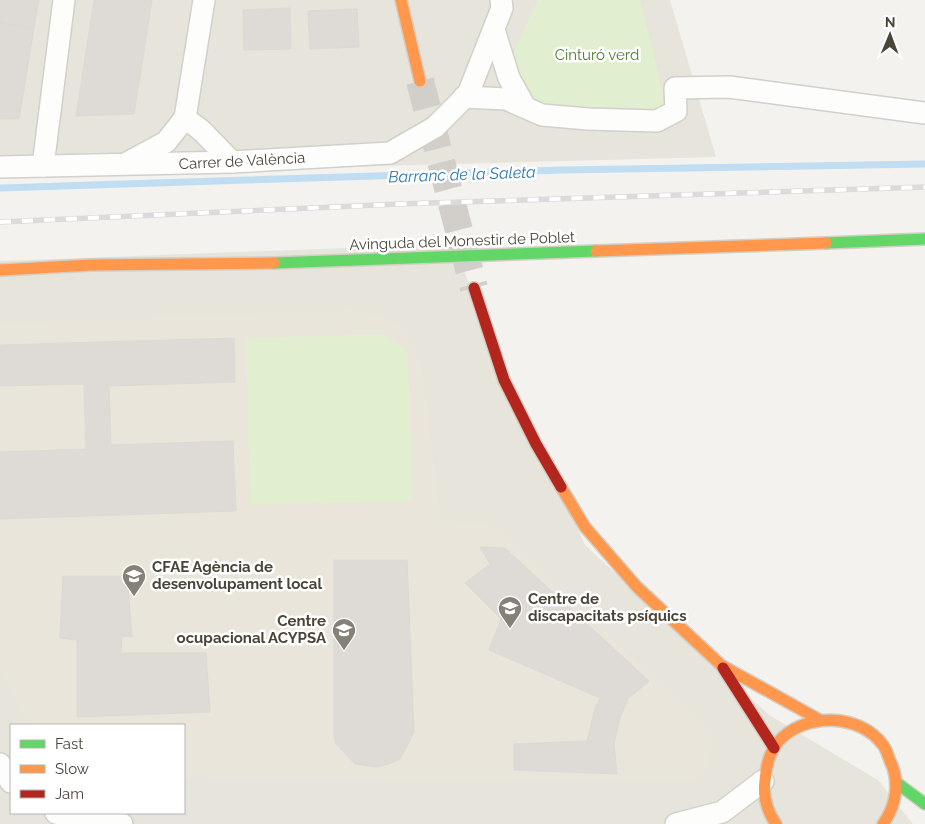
<svg xmlns="http://www.w3.org/2000/svg" width="925" height="824" font-family="Raleway,sans-serif">
<rect width="100%" height="100%" fill="#f4f2ee"/>
<g fill="#e7e4dc" fill-rule="evenodd">
<path d="M0,0H670L716,157L0,176Z"/>
<path d="M452,244L585,545L769,715L878,780L913,824H0V261ZM11,725H184V813H11Z"/>
</g>
<path fill="#eae5da" d="M352,310L383,318L398,325L414,347L422,370L441,521L493,526L709,732L712,741L707,770L695,779L184,778V725H28L0,666V324Z"/>
<g fill="#e1eecf">
<path d="M538,0H640L667,108L624,113L561,107L539,103L523,89L510,60Z"/>
<path d="M384,334L408,352L412,501L250,505L246,338Z"/>
</g>
<g fill="none" stroke-linecap="round" stroke-linejoin="round">
<path stroke="#c0ddf1" stroke-width="7" d="M0,188L562,170L925,164"/>
</g>
<g fill="#dedbd6" stroke="#dcd9d4">
<path d="M0,0H39L34,28L0,23Z"/>
<path d="M94,0H152L134,114L76,116Z"/>
<path d="M290,8L291,49L244,50L243,10Z"/>
<path d="M357,9L359,47L310,49L308,11Z"/>
<path d="M0,23L34,28L19,119H0Z"/>
<path d="M234,338L235,382L109,386L111,445L233,441L236,511L0,519V452L86,449L84,384L0,386V345Z"/>
<path d="M480,547L505,548L649,681L628,699L620,718L614,743L617,774L514,770V744L587,741L595,708L600,698L489,650L501,619L465,583L490,564Z"/>
<path d="M334,560H407L414,733L400,759L389,764L377,767L355,764L336,744L334,736Z"/>
<path d="M63,576H127L132,637L122,636L121,653H206L210,712L77,717V640L60,638Z"/>
</g>
<g fill="none" stroke-linecap="round" stroke-linejoin="round">
<path stroke="#d2cfca" stroke-width="28" stroke-dasharray="28 14" stroke-linecap="butt" d="M420,81L474,288"/>
<g stroke="#d2d0cb" stroke-width="24">
<g id="street">
<path d="M494,30L509,78L525,107"/>
<path d="M464,97L506,99L542,115L588,119L657,121L676,111L675,88L729,87L925,113"/>
<path d="M185,118L202,131L232,162"/>
<path d="M127,163L166,142L185,118L204,0"/>
<path d="M43,166L64,0"/>
<path d="M0,167L232,162L390,153L435,127L468,94L502,8L501,0"/>
<path d="M0,764L11,782"/>
<path d="M56,813L89,821L122,824"/>
<path d="M676,824L722,812L763,781"/>
</g>
</g>
<g stroke="#d3cfc5" stroke-width="14">
<g id="fast">
<path d="M826,243L925,239"/>
<path d="M274,263L596,251"/>
<path d="M897,783L925,804"/>
</g>
</g>
<g stroke="#d3cfc5" stroke-width="14">
<g id="slow">
<path d="M401,0L420,81"/>
<path d="M596,251L826,243"/>
<path d="M0,270L91,265L274,263"/>
<path d="M561,487L585,527L637,587L721,665L818,719"/>
<path d="M776,824C767,811 763,796 765,781C766,766 769,753 778,742C804,712 860,713 883,745C887,750 888,757 891,763C900,783 896,806 883,824"/>
</g>
</g>
<g stroke="#d3cfc5" stroke-width="14">
<g id="jam">
<path d="M474,288L504,380L536,444L561,487"/>
<path d="M723,668L774,748"/>
</g>
</g>
<use href="#street" stroke="#fdfdfc" stroke-width="21"/>
<use href="#fast" stroke="#63d668" stroke-width="11"/>
<use href="#slow" stroke="#ff974d" stroke-width="11"/>
<use href="#jam" stroke="#b3261e" stroke-width="11"/>
<g stroke="#dbdbda" stroke-width="5.5">
<path id="rail" d="M0,222L399,204L925,187"/>
</g>
<use href="#rail" stroke="#fff" stroke-width="4" stroke-dasharray="11" stroke-linecap="butt"/>
</g>
<defs>
<g id="school-pin" transform="scale(1.25)"><path d="M0 17L-7.5 6A9.5 9.5 0 1 1 7.5 6Z" fill="#868178" stroke="#fff"/><path d="M0-5L7-2L0 1L-7-2ZM-4 1L0 2.5L4 1V4Q0 6-4 4Z" fill="#fff"/></g>
</defs>
<g fill-rule="evenodd">
<use href="#school-pin" x="134" y="576"/>
<use href="#school-pin" x="510" y="608"/>
<use href="#school-pin" x="344" y="630"/>
</g>
<g text-anchor="middle" stroke-width="5" stroke-linejoin="round" paint-order="stroke">
<g font-size="15" fill="#4a7f2a" stroke="#fff">
<text x="597" y="60">Cinturó verd</text>
</g>
<g font-size="15" fill="#4b4439" stroke="#fff">
<text transform="translate(242 161) rotate(-3)" y="5">Carrer de València</text>
<text transform="translate(462 241) rotate(-2)" y="5">Avinguda del Monestir de Poblet</text>
</g>
<g font-size="15" font-weight="bold" fill="#4b4439" stroke="#fff" text-anchor="start">
<text x="152" y="572">CFAE Agència de<tspan x="152" dy="17">desenvolupament local</tspan></text>
<text x="528" y="604">Centre de<tspan x="528" dy="17">discapacitats psíquics</tspan></text>
<text x="326" y="626" text-anchor="end">Centre<tspan x="326" dy="17">ocupacional ACYPSA</tspan></text>
</g>
<g font-size="16" font-style="italic" fill="#2e7ab2" stroke="#fff">
<text transform="translate(462 174) rotate(-2)" y="6">Barranc de la Saleta</text>
</g>
</g>
<rect x="10" y="724" width="175" height="90" fill="#ffffff" stroke="#b7b4b0"/>
<rect x="20" y="740" width="25" height="8" fill="#63d668" stroke="#b7b4b0"/>
<text x="55" y="749" font-size="15" fill="#4b4439">Fast</text>
<rect x="20" y="765" width="25" height="8" fill="#ff974d" stroke="#b7b4b0"/>
<text x="55" y="774" font-size="15" fill="#4b4439">Slow</text>
<rect x="20" y="790" width="25" height="8" fill="#b3261e" stroke="#b7b4b0"/>
<text x="55" y="799" font-size="15" fill="#4b4439">Jam</text>
<g transform="translate(890 35) rotate(1)" stroke="#ffffff" stroke-width="4" paint-order="stroke">
<path d="M0-4L9 19L0 12L-9 19Z" fill="#4b4439"/>
<text y="-8" font-size="14" font-weight="bold" text-anchor="middle" fill="#4b4439">N</text>
</g>
</svg>
